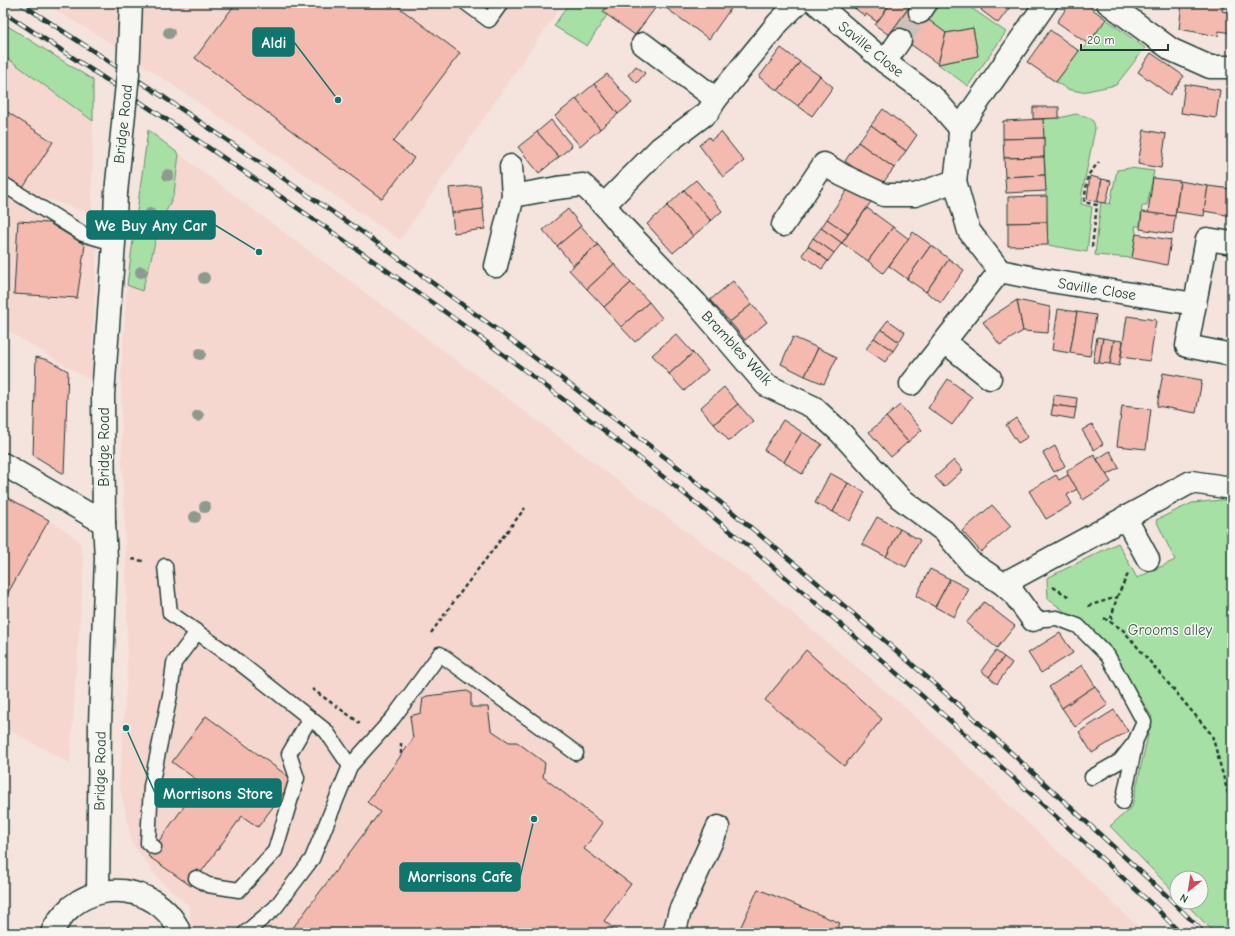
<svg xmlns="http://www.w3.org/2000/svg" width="1235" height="936" font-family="'Comic Neue',sans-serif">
<rect width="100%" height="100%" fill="#f5e4de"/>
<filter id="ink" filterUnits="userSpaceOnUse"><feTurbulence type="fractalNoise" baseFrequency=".025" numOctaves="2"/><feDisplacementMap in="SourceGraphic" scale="8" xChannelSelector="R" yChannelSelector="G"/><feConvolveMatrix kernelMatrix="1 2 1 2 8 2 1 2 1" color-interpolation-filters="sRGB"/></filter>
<g filter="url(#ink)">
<g fill="#f5d7d0">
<path d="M43,3H563L400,240L111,43Z"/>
<path d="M3,55L93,121L92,214L21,191L3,180Z"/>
<path d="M179,154L764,589L908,710L1145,933H190V907L159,880L132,843L119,783L127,676V606L122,459L121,373L127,285L142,290L151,259L158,229L174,194Z"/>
<path d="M3,193L97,247L91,381L3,328Z"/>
<path d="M3,492L65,530L79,541L84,563L70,763L3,727Z"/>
</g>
<g fill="#a7e0a4" stroke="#638e6c">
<path d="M569,3H609L603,12L607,15L587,46L554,26Z"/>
<path d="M939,3H964L1006,32L968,86L938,64L978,56L973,28L946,33L927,19Z"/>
<path d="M1106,19L1145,48L1116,85L1082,92L1067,89L1056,82L1079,51L1088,44Z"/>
<path d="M3,23L93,80V121L3,55Z"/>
<path d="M1076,114C1087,117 1094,116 1095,129L1082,193L1081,204L1092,207L1087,252L1048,245L1043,119L1059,118Z"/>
<path d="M148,130L179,154L174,194L158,229L151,259L142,291L127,285Z"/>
<path d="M1130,168L1154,171L1147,206H1142L1140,226H1135L1136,234L1132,258L1095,255L1101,202L1110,204L1117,170Z"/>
<path d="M1232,499V933H1215L1184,902H1201V878H1177V895L1110,826L1132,807L1152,717L1105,641L1048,599L1047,578L1118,543L1137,578L1175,560L1156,520L1192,503Z"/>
</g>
<g fill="#f4b9af" stroke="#1f3d34">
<path d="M236,3H393L460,53L393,142L414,158L382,199L195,58Z"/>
<path d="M609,3H659L635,35L603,12Z"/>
<path d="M659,3H724L731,8L709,39Z"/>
<path d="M856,3H891L877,22L866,14L865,16L853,7Z"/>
<path d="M891,3H912L889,35L875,25Z"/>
<path d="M986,3H1013L998,23L981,10Z"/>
<path d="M1070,3H1084L1106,19L1088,44L1057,22Z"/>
<path d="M1182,3H1224L1222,11L1232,13V33L1219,31L1218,36L1179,29Z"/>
<path d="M910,6L946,33L938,64L892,31Z"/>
<path d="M973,28L978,56L938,64L946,33Z"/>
<path d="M1050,30L1079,51L1056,82L1027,62Z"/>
<path d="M781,48L800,62L778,91L759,77Z"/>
<path d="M1151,53L1184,76L1170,95L1138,72Z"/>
<path d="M800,62L820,76L798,106L778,91Z"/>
<path d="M636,66L645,73L637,83L628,75Z"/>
<path d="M607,74L632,103L618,114L594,84Z"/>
<path d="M820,76L833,87L812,116L798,106Z"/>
<path d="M594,84L618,114L600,129L576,99Z"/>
<path d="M1185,84L1220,90L1216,118L1181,113Z"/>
<path d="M576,99L600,129L580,146L555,116Z"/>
<path d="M1033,107H1059V118L1033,119Z"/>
<path d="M3,109L53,142L21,191L3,180Z"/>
<path d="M883,109L917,135L906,151L871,125Z"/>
<path d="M1043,119L1044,138L1003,139V121Z"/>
<path d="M551,120L572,146L559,157L537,132Z"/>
<path d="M871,125L906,151L894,168L858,142Z"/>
<path d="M1144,130L1166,134L1161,168L1138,164Z"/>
<path d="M537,132L559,157L539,173L518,147Z"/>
<path d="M721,132L744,161L723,177L699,145L709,137L711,140Z"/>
<path d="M1044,138V157L1004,158L1003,139Z"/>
<path d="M858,142L894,168L880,187L845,161Z"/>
<path d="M1044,157L1045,175L1005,177L1004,158Z"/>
<path d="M860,172L878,192L848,234L827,219Z"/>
<path d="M1045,175L1046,191L1006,193L1005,177Z"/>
<path d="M1090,176L1102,179L1097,202L1087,199Z"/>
<path d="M1153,178L1180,181L1175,216L1148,213Z"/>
<path d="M1102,179L1111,181L1106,203L1097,202Z"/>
<path d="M696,180L722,211L711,221L684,190Z"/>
<path d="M1180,181L1208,186L1204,216L1176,212Z"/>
<path d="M480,185L483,209L452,213L449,188Z"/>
<path d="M1208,186L1232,189V216L1204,211Z"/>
<path d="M684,190L711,221L693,236L667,206Z"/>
<path d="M1047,196V222L1008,223V197Z"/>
<path d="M667,206L693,236L673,253L647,224Z"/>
<path d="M867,208L893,227L868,261L842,243Z"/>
<path d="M483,209L485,229L454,233L452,213Z"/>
<path d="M568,209L581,226L557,246L543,230Z"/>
<path d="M1142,212L1175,216L1173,234L1140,229Z"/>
<path d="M827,219L848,234L842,243L821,228Z"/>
<path d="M18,221L49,223L85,245L77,298L14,294Z"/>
<path d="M1047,222L1048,245L1008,246V223Z"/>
<path d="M581,226L598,245L573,265L557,246Z"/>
<path d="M893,227L909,239L883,273L868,261Z"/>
<path d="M821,228L842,243L834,253L813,238Z"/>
<path d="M913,232L931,245L907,279L889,266Z"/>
<path d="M1136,234L1171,240L1167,265L1132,258Z"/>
<path d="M813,238L834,253L828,261L808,246Z"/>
<path d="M598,245L614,264L587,289L569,270Z"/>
<path d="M931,245L949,259L926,292L907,279Z"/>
<path d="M808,246L828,261L822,269L802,255Z"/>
<path d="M949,259L964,270L941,303L926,292Z"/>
<path d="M614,264L631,283L604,307L587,289Z"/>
<path d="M733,281L752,304L730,322L710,300Z"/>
<path d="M631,283L649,302L621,327L604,307Z"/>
<path d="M1017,300L1023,331L1000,345L983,322Z"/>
<path d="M1017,300L1050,307L1048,333L1023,331Z"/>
<path d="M649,302L662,318L635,342L621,327Z"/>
<path d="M752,304L767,322L745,340L730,322Z"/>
<path d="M1058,309L1077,312L1070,353L1052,350Z"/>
<path d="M1077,312L1096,315L1090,356L1070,353Z"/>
<path d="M1127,316L1156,320L1150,361L1121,357Z"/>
<path d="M888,320L905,332L899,342L881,329Z"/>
<path d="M881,329L899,342L893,351L874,338Z"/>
<path d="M676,334L693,353L669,374L652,355Z"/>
<path d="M793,337L818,348L805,376L781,364Z"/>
<path d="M1097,337L1103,338L1099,363L1093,362Z"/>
<path d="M874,338L893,351L885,362L866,349Z"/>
<path d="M1103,338L1114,340L1110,364L1099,363Z"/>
<path d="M1114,340L1123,341L1119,366L1110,364Z"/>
<path d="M818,348L837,357L824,384L805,376Z"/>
<path d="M693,353L708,370L684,391L669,374Z"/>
<path d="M36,357L48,360L68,371L64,474L33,455Z"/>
<path d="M1163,373L1202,380L1196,413L1157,406Z"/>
<path d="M948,379L972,397L952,425L928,408Z"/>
<path d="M724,387L738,404L714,424L700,408Z"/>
<path d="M1054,395L1077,398L1076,408L1053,405Z"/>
<path d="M738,404L753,421L729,441L714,424Z"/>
<path d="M900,405L922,430L908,442L886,417Z"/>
<path d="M1053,405L1076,408L1074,419L1051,415Z"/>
<path d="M1122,406L1151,409L1146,449L1117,446Z"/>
<path d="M886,417L908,442L891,457L869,432Z"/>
<path d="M1016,418L1028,437L1018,443L1006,425Z"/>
<path d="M783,420L802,432L784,462L764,450Z"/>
<path d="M1092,424L1103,444L1094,450L1082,430Z"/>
<path d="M802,432L822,444L802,474L784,462Z"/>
<path d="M1055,446L1065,466L1054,472L1043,453Z"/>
<path d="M1110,451L1119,468L1106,475L1097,459Z"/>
<path d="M1094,455L1111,482L1083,500L1068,475L1067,471Z"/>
<path d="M954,460L963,470L944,487L935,477Z"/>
<path d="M830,473L848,483L833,512L815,503Z"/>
<path d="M1056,475L1059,480L1068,475L1077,489L1067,495L1072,504L1046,519L1029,491Z"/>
<path d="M848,483L865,492L850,521L833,512Z"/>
<path d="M3,495L49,520L4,600L3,599Z"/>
<path d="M992,505L1011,526L981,552L962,531Z"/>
<path d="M877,517L900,529L886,557L862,544Z"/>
<path d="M900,529L920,540L906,567L886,557Z"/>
<path d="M930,569L950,579L935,607L916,596Z"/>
<path d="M950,579L969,589L954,617L935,607Z"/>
<path d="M984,602L1015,626L997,648L966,623Z"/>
<path d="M1060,633L1073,653L1041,673L1028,653Z"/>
<path d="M806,650L882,719L844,766L765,700Z"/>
<path d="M996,651L1004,657L989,677L981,671Z"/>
<path d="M1004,657L1012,663L997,684L989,677Z"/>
<path d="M1082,665L1095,686L1062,708L1049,687Z"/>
<path d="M1095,686L1108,705L1075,727L1062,708Z"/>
<path d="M467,691L471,693V707H488L491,730L509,742H517L545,763L543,777L603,823L584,849L631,884L604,921L620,933H289L380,812L367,802L413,739L410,716L421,713L423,698L427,696Z"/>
<path d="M1114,710L1128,731L1092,753L1079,732Z"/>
<path d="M206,716L293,780L258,827L242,816L191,886L148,856L201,783L172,762Z"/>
<path d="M758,889L840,923L835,933H738Z"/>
</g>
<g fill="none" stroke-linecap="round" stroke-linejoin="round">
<path stroke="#cac3bc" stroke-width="22" stroke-dasharray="22 11" stroke-linecap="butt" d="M900,40L920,12"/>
<g stroke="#1f3d34" stroke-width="17">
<g id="lane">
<path d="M466,3L489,20L501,3"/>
<path d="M3,184L83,234L114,243"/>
<path d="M165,566L170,613L231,656L326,731L350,766"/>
<path d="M1033,620L1057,618L1078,626L1108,656L1144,722L1135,742L1120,761L1092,777"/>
<path d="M1123,802L1135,745"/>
<path d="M154,847L148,843L151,786L170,695L174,663L197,632"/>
<path d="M196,878L208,885L239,890L275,851L297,778L289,754L310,718"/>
<path d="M245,933L275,908L312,859L350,766L393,718L440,654L576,753"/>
</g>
</g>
<g stroke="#1f3d34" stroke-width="25">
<g id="street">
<path d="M798,3L778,23L716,99L708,112L660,148L604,205L621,225L696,303L766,385L813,407L841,433L900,498L944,531L970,562L1003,584L1014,594L1033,620"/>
<path d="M816,3L885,62L934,98L960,128L959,150L955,181L969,231L1000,271L1044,280L1195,304"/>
<path d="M1108,3L1172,50L1210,67H1232"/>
<path d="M920,12L926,3"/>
<path d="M643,44L716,99"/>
<path d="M885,62L900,40"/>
<path d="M960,128L1046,3"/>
<path d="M511,166L513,196"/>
<path d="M783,225L824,164L842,175L884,195H915L955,181"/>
<path d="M1232,243L1207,239L1187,346L1232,355"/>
<path d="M496,266L513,196L557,188L583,185L604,205"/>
<path d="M945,342L990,378"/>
<path d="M911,384L1000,271"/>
<path d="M3,464L104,523"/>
<path d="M1125,517L1148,559"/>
<path d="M1003,584L1191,482L1232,488"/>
<path d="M674,933L680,911L718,827"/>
</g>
</g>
<g stroke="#1f3d34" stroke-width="25">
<g id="secondary">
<path d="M98,892L100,724L106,558L104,523L103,395L114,243L116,193"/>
<path d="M52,933C56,923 64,913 72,906C108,878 163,890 180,933"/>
</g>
</g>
<g stroke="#1f3d34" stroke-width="2.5" stroke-dasharray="4 3" stroke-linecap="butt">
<path d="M1092,247L1097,205L1084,202L1088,175L1099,162"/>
<path d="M132,559L143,561"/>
<path d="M1053,587L1071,598"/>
<path d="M1117,597L1128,574"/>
<path d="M1088,606L1117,597L1110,622"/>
<path d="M1104,618L1123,630L1212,735L1232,808"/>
<path d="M431,633L466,585L525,508"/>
<path d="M312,689L360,723"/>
<path d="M401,743V755"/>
</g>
<use href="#lane" stroke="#f6f6f2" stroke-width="14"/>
<use href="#street" stroke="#f6f6f2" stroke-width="22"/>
<use href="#secondary" stroke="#f6f6f2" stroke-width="22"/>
<g stroke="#1f3d34" stroke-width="4.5">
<g id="rail">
<path d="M20,3L162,96L365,234L518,345L679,468L807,574L957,703L1167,896L1204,933"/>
<path d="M3,12C232,161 458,313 671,483C840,618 999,764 1158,910L1180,933"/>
</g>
</g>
<use href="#rail" stroke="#f6f6f2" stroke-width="3" stroke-dasharray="9" stroke-linecap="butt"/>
<g stroke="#1f3d34" stroke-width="25" stroke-linecap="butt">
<path id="secondary-bridge" d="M116,193L128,74L131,3"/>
</g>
<use href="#secondary-bridge" stroke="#f6f6f2" stroke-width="22"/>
</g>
<g fill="#8e9a8d">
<circle cx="169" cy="33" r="6"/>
<circle cx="168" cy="175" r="6"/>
<circle cx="150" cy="214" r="6"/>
<circle cx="141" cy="272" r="6"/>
<circle cx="204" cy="278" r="6"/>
<circle cx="200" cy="354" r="6"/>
<circle cx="198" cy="416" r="6"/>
<circle cx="205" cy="507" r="6"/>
<circle cx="195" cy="517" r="6"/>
</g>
</g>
<g text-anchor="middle" stroke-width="3" stroke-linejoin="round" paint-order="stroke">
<g font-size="15" fill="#1f3d34" stroke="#f6f6f2">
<text transform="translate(871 49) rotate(39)" y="5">Saville Close</text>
<text transform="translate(123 124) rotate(-84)" y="5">Bridge Road</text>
<text transform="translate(1097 289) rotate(9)" y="5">Saville Close</text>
<text transform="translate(737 348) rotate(47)" y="5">Brambles Walk</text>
<text transform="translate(104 447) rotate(-90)" y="5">Bridge Road</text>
<text transform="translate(100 771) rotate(-89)" y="5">Bridge Road</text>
</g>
<g font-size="15" fill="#3a5e4a" stroke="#f6f6f2">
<text x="1170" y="635">Grooms alley</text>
</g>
</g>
<path fill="none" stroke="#0f766e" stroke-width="1.5" d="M338 100L294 42M259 252L215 225M126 728L155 793M534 819L520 877"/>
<g fill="#0f766e" stroke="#f6f6f2" stroke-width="1.5">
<circle cx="338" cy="100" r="4"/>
<circle cx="259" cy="252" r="4"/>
<circle cx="126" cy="728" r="4"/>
<circle cx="534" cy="819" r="4"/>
</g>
<g fill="#0f766e" stroke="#0f766e" stroke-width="1.5">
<rect x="253" y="28" width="41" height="28" rx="4"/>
<rect x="87" y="211" width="128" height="28" rx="4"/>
<rect x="155" y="779" width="126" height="28" rx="4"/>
<rect x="400" y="863" width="120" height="28" rx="4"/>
</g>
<g font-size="16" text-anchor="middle" font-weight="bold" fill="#fff">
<text x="274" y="48">Aldi</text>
<text x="151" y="231">We Buy Any Car</text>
<text x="218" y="799">Morrisons Store</text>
<text x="460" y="882">Morrisons Cafe</text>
</g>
<rect width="1235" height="936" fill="none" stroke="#f6f6f2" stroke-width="16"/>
<rect x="8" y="8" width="1219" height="920" fill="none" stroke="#1f3d34" stroke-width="1.5" filter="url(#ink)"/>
<g transform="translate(1189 890) rotate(210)"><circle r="19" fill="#f6f6f2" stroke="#a0aca6"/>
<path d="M0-3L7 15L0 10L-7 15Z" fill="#d1495b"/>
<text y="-6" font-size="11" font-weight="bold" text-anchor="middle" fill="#1f3d34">N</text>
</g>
<path d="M1081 44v6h87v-6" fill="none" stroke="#1f3d34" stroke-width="2"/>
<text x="1087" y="44" font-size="12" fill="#1f3d34" stroke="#f6f6f2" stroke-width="3" paint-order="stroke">20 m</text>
</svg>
